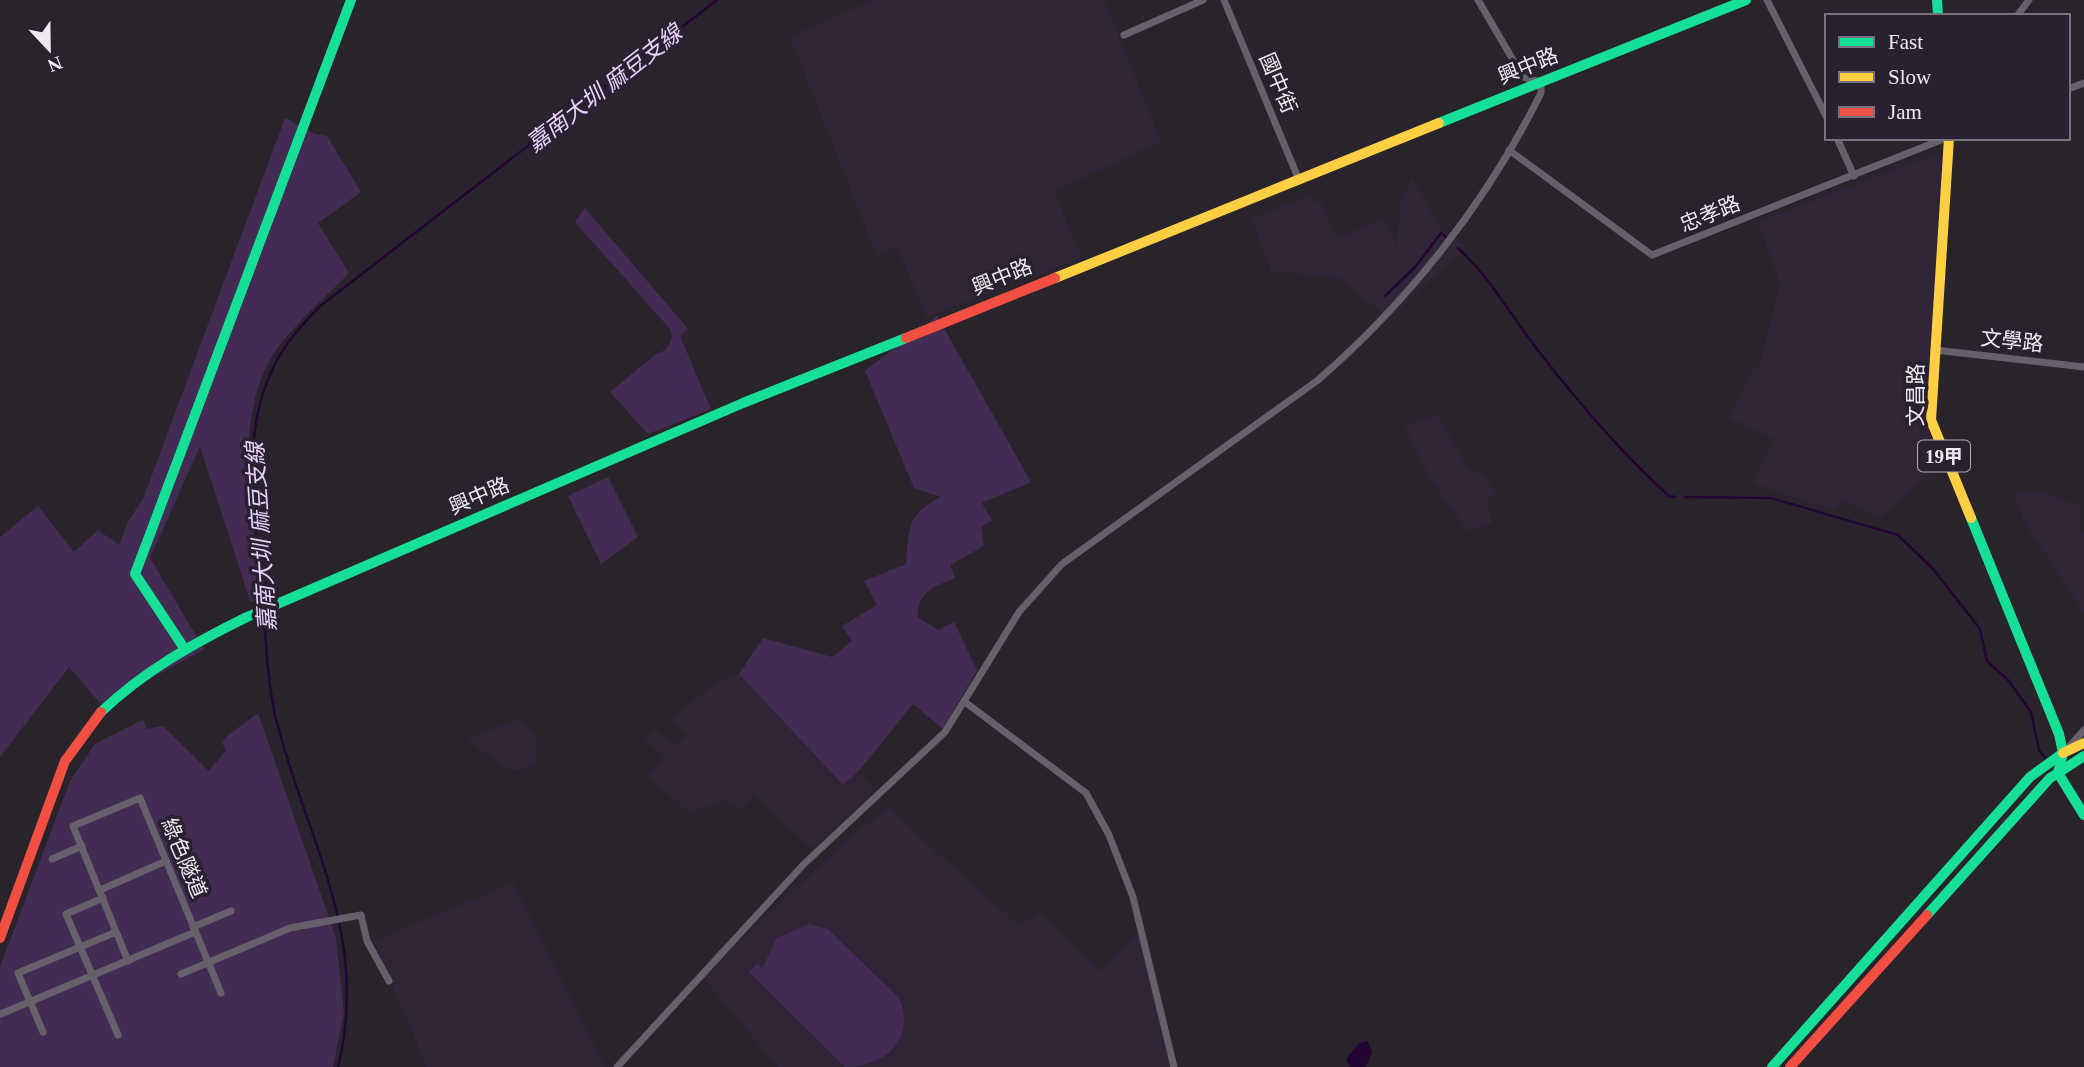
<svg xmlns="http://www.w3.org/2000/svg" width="2084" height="1067" font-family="'Times New Roman','Noto Sans TC',serif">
<rect width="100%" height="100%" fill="#29242c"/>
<g fill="#2f2537">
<path d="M873,0H1104L1161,141L1054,192L1082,258L927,317L897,247L877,256L790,37Z"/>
<path d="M1939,153L1949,162L1929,431L1943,463L1880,517L1845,500L1833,511L1753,483L1774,439L1730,418L1750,374L1760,364L1780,284L1759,224L1762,220Z"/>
<path d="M1412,178L1441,229L1465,247L1389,318L1337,277L1271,271L1252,219L1307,196L1316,203L1320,201L1337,239L1383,218L1397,245L1401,201Z"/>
<path d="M1438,415L1468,470L1482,475L1497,494L1487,499L1492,523L1468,531L1431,480L1405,426Z"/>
<path d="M2020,491L2040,492L2080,506V528L2084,534V612L2025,523L2013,494Z"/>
<path d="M739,674L843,785L858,772L876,791L812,849L754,794L741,809L725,800L690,813L647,775L664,757L644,738L656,731L673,746L687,735L672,720L716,682Z"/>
<path d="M518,719L537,737L536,763L520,770H509L467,739Z"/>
<path d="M890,807L928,845L1020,926L1039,913L1100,971L1139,932L1172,1067H778L702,976L854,834Z"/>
<path d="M513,883L605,1067H427L374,941Z"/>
</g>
<g fill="#432c54">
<path d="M285,118L315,134L327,136L361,192L318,223L349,273C327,296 302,317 282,342C246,386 246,451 250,505C253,536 260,571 256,601H250L200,446L150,558L204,649L139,685L107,711L69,667L0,757V537L38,506L74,552L98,530L119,545L129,520L143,499Z"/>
<path d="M585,208L688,329L680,336L711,409L648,434L610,392L656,354L666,350L672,338L671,330L575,222Z"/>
<path d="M937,316L1031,482L982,503L992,521L981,527L984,546L950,565L955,578C934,587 917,591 918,617L938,630L954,622L977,670L943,729L913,704L858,772L843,785L739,674L763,638L832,657L852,641L842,626L877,605L864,581L906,564C909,529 906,514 941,497L914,488L865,371Z"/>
<path d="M608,477L638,537L601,564L568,496Z"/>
<path d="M258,713L336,938L344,1012L333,1067H0V967L70,781L95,744L143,720L147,729L163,726L209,771L226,750L222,743L227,736Z"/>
<path d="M809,924L828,929L899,998C917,1039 884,1067 845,1067L749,972L758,963L762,969L777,938Z"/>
</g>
<path fill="#230534" d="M1367,1041L1372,1051L1366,1067H1350L1346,1059L1358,1044Z"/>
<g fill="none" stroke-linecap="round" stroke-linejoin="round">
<g stroke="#230534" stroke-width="2.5">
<path d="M1458,248C1494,282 1510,315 1540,353C1579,403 1622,454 1669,496L1675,497"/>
<path d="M1385,296L1416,266L1441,233L1448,239"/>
<path d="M1685,497L1771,498L1898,535L1933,569L1980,629L1987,661L2008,680L2031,712L2039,750L2047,760"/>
<path d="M263,607C258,518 232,423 287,344C296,331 308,319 319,307L717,0"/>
<path d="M264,614C266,646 268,682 275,715C305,838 371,934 338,1067"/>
</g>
<g stroke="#66606b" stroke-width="7">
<path d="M1224,0L1299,180"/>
<path d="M1767,0L1827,118"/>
<path d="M2017,16L2029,0"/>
<path d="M1124,35L1203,0"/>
<path d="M2068,89L2084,83"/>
<path d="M1837,138L1854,176"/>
<path d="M1509,150L1652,255L1946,138"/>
<path d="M1935,350L2084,367"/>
<path d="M965,702L1086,793L1109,835L1133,897L1174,1067"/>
<path d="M2066,750L2084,730"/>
<path d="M52,859L82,846"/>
<path d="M100,890L166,861"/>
<path d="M103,898L66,914L118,1035"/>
<path d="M193,927L231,911"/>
<path d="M128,961L73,826L140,798L221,993"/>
<path d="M181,974L290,928L361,915L367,941L389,981"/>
<path d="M1,1014L195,932"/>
<path d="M43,1032L18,973L116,932"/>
<path d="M617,1067L804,864L945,732L1019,612L1062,564L1318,380C1410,300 1487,202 1541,93V82L1523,77L1478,0"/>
</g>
<g stroke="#16e098" stroke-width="10">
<path d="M1937,0L1938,16"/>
<path d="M1439,123L1746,0"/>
<path d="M184,648L135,574L351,0"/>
<path d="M101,712C144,671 194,643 247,617L743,403L906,338"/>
<path d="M2084,756L2058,773L2084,815"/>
<path d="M1927,915L2050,778L2058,773L2063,753L2059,734L1971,518"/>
<path d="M1772,1067L2030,777L2063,753"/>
</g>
<g stroke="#ffcf43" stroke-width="10">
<path d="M1949,138L1931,420L1971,518"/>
<path d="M1055,278L1439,123"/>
<path d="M2063,753L2084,743"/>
</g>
<g stroke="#f24e42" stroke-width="10">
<path d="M906,338L1055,278"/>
<path d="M0,938L65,761L101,712"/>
<path d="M1790,1067L1927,915"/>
</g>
</g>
<g text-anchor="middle" stroke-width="7" stroke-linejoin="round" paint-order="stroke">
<rect fill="#292130" stroke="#b3adb8" stroke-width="2" x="1918" y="440.5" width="52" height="31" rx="5"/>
<g font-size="19" font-weight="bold" fill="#eee9f3">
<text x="1944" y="463">19甲</text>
</g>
<g font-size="21" fill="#eee9f3" stroke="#292130">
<text transform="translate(1528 66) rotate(-22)" y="7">興中路</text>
<text transform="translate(1278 83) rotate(67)" y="7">國中街</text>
<text transform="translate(1710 214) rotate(-22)" y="7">忠孝路</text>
<text transform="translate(1002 277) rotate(-22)" y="7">興中路</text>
<text transform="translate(2012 341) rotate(6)" y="7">文學路</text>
<text transform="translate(1916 395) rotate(-90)" y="7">文昌路</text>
<text transform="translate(479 496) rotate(-23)" y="7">興中路</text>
<text transform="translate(184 858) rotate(67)" y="7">綠色隧道</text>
</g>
<g font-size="23" font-style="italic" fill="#e9d3fc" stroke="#292130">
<text transform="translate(604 88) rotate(-38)" y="8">嘉南大圳 麻豆支線</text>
<text transform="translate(261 537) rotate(-94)" y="8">嘉南大圳 麻豆支線</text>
</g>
</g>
<rect x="1825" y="14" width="245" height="126" fill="#292130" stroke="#78717e" stroke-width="2"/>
<rect x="1839" y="37" width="35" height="10" fill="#16e098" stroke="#78717e" stroke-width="2"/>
<text x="1888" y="49" font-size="21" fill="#eee9f3">Fast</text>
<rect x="1839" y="72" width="35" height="10" fill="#ffcf43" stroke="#78717e" stroke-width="2"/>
<text x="1888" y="84" font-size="21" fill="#eee9f3">Slow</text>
<rect x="1839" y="107" width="35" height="10" fill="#f24e42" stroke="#78717e" stroke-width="2"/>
<text x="1888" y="119" font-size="21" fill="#eee9f3">Jam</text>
<g transform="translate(49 49) rotate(158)" stroke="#292130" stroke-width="5" paint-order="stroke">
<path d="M0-5L12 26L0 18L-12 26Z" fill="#eee9f3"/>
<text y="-10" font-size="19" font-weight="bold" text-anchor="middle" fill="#eee9f3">N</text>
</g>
</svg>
